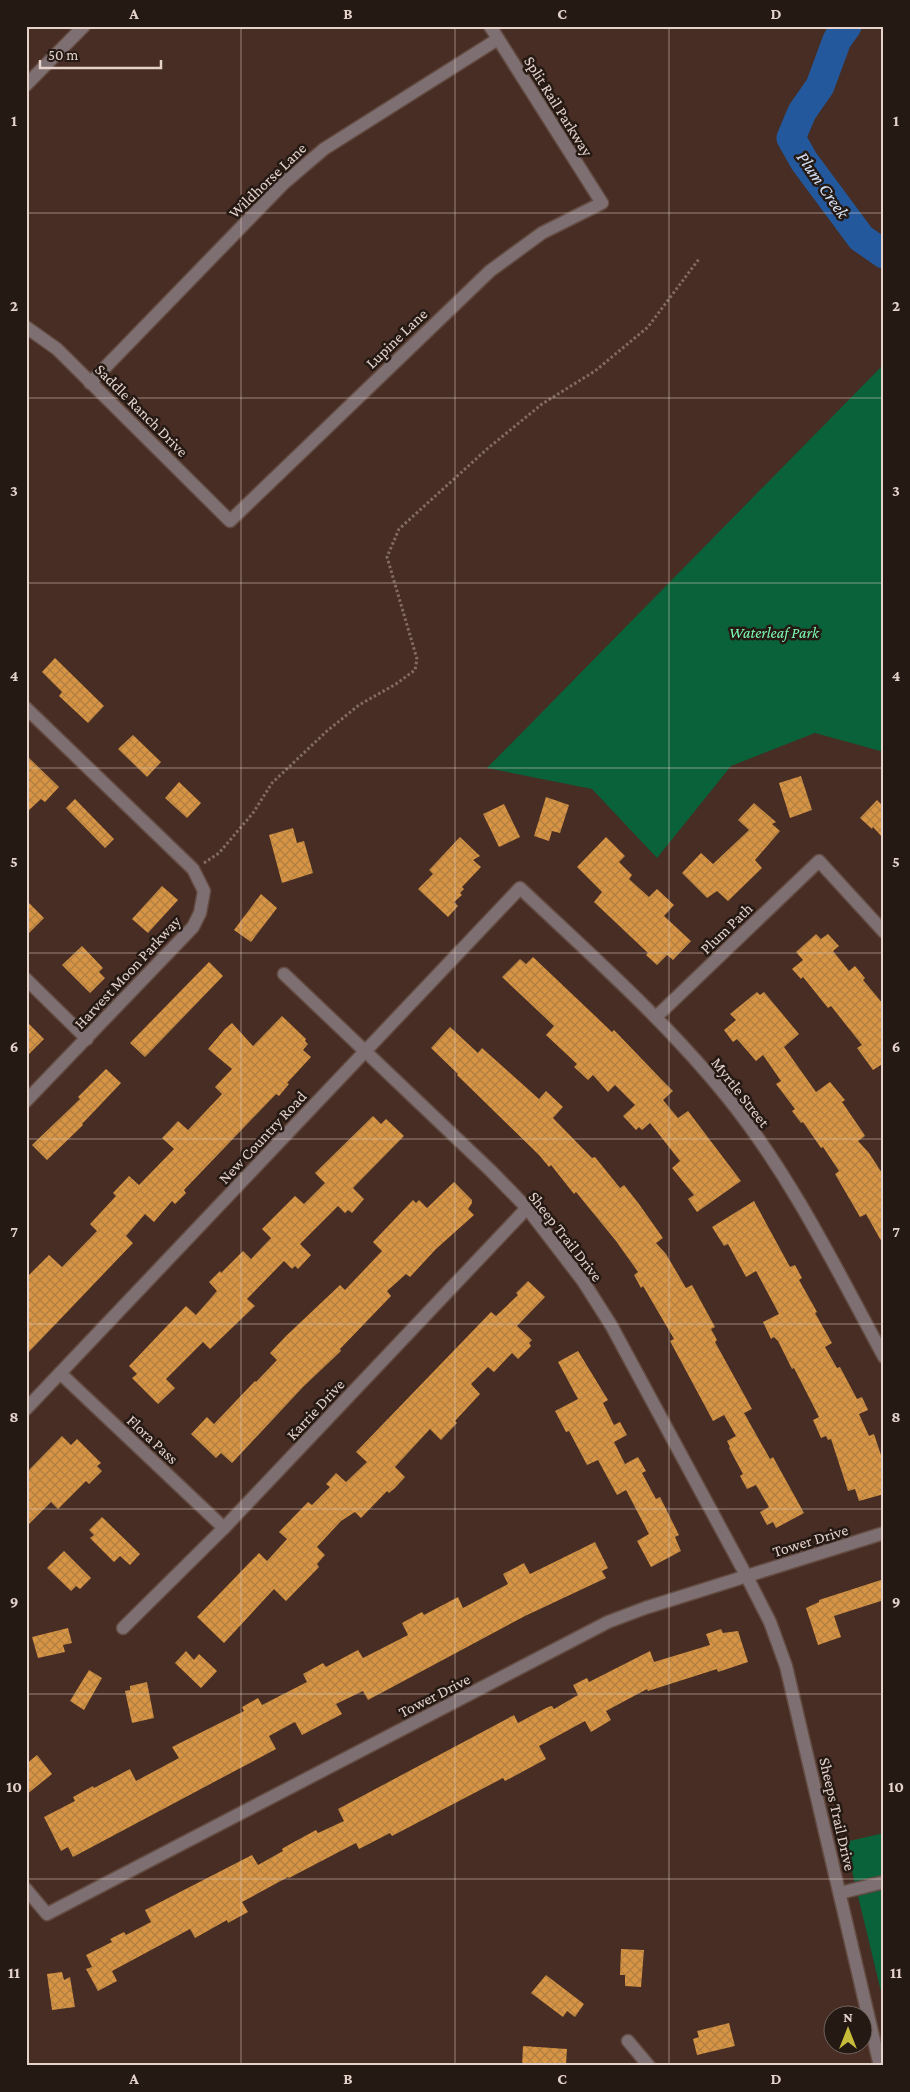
<svg xmlns="http://www.w3.org/2000/svg" width="910" height="2092" font-family="'Crimson Pro',serif">
<defs>
<pattern id="building-cross-hatch" width="8" height="8" patternUnits="userSpaceOnUse" patternTransform="scale(1.25)"><rect width="8" height="8" fill="#d69444"/><path d="M0 0l8 8M0 8l8-8" fill="none" stroke="#b27f42"/></pattern>
</defs>
<rect width="100%" height="100%" fill="#472d23"/>
<g fill="#096239">
<path d="M884,364V752L815,733L731,766L657,858L592,789L487,768Z"/>
<path d="M884,1833V2004L845,1842Z"/>
</g>
<g fill="none" stroke-linecap="round" stroke-linejoin="round">
<path stroke="#24589c" stroke-width="29" d="M847,26L837,40L820,86L802,112L791,138L804,161L861,238L884,254"/>
</g>
<g fill="url(#building-cross-hatch)">
<path d="M55,658L104,706L88,723L59,696L62,692L42,672Z"/>
<path d="M133,735L161,762L147,777L118,749Z"/>
<path d="M26,755L59,787L45,802L41,799L26,813Z"/>
<path d="M801,776L812,810L790,818L779,783Z"/>
<path d="M179,782L201,803L187,818L165,798Z"/>
<path d="M546,797L569,805L560,833L552,831L549,841L534,836Z"/>
<path d="M75,799L114,839L105,848L66,808Z"/>
<path d="M877,800L884,807V839L873,827L872,829L860,818Z"/>
<path d="M754,803L776,822L772,824L780,831L755,860L762,868L728,901L717,891L707,898L682,873L701,853L713,864L749,830L738,820Z"/>
<path d="M504,804L520,837L499,847L483,814Z"/>
<path d="M293,828L297,843L304,841L313,873L282,883L269,835Z"/>
<path d="M460,837L480,856L473,860L481,867L462,887L464,889L460,893L462,895L454,902L458,906L448,917L418,889L433,874L429,870Z"/>
<path d="M606,837L625,856L619,862L632,875L629,879L649,897L657,889L674,905L664,916L691,941L673,960L667,955L657,965L646,955L648,953L594,902L602,892L577,867Z"/>
<path d="M162,886L178,900L148,933L132,919Z"/>
<path d="M261,894L277,908L251,942L234,930Z"/>
<path d="M26,900L44,918L26,936Z"/>
<path d="M816,934L821,939L828,934L839,946L833,951L849,971L855,966L865,978L863,980L884,1005V1063L873,1070L857,1048L862,1045L831,1006L828,1008L803,977L801,979L792,969L803,960L796,952Z"/>
<path d="M82,946L103,968L99,972L105,978L90,993L62,965Z"/>
<path d="M533,957L612,1032L614,1030L662,1080L673,1091L663,1100L678,1118L688,1111L741,1181L697,1212L688,1199L694,1195L672,1168L680,1161L650,1123L642,1130L639,1127L636,1130L623,1116L635,1105L615,1085L608,1092L593,1075L588,1080L574,1067L577,1064L546,1035L554,1026L502,977L520,959L526,964Z"/>
<path d="M209,962L223,976L145,1057L130,1043Z"/>
<path d="M757,992L760,995L764,992L799,1034L784,1047L816,1092L830,1082L845,1100L842,1102L864,1134L865,1136L858,1141L869,1153L884,1176V1246L866,1214L860,1217L835,1174L839,1171L823,1147L821,1148L803,1122L801,1123L792,1111L795,1109L776,1084L781,1081L763,1055L756,1061L737,1039L733,1042L724,1030L736,1020L730,1014Z"/>
<path d="M282,1016L306,1039L305,1041L308,1044L303,1050L311,1057L287,1083L289,1084L279,1096L276,1094L184,1190L186,1193L175,1204L172,1201L154,1222L145,1214L126,1236L133,1243L26,1355V1278L49,1255L62,1267L97,1231L90,1224L116,1196L113,1193L129,1176L139,1185L174,1149L162,1138L178,1121L188,1130L222,1094L215,1087L232,1069L208,1049L225,1029L232,1023L253,1046Z"/>
<path d="M26,1021L44,1039L26,1057Z"/>
<path d="M450,1027L478,1053L482,1048L539,1099L546,1091L563,1107L553,1118L592,1158L595,1157L620,1188L624,1185L639,1204L663,1238L656,1243L666,1254L686,1288L692,1285L715,1327L711,1329L717,1340L715,1342L752,1409L744,1413L770,1459L773,1457L804,1513L776,1528L773,1522L767,1525L760,1512L769,1507L756,1485L747,1489L740,1476L743,1474L729,1448L730,1447L727,1441L736,1436L724,1415L713,1421L670,1341L674,1339L643,1286L641,1288L634,1275L638,1272L616,1241L576,1192L574,1194L551,1165L549,1167L539,1155L457,1075L458,1074L431,1048Z"/>
<path d="M106,1069L121,1083L82,1124L83,1125L47,1160L32,1145L80,1099L78,1097Z"/>
<path d="M373,1116L381,1124L386,1119L404,1136L353,1188L364,1199L352,1213L348,1210L345,1213L338,1206L300,1244L311,1255L298,1269L295,1266L292,1269L284,1261L247,1299L255,1306L210,1349L203,1342L166,1379L175,1388L158,1404L132,1378L137,1374L129,1366L186,1306L196,1315L217,1291L209,1282L220,1271L221,1273L243,1251L251,1259L271,1238L262,1229L295,1196L304,1204L325,1183L315,1173Z"/>
<path d="M454,1182L472,1200V1203L468,1209L474,1215L436,1249L410,1277L406,1274L387,1291L391,1296L340,1349L341,1351L303,1387L232,1463L221,1453L216,1458L191,1434L207,1417L214,1424L255,1381L256,1382L277,1360L270,1353L286,1336L340,1285L345,1290L382,1251L373,1242L413,1200L416,1203L419,1200L427,1208Z"/>
<path d="M754,1201L790,1267L795,1265L802,1278L799,1280L817,1312L815,1313L832,1343L825,1347L837,1368L840,1367L857,1399L862,1397L868,1410L859,1414L869,1436L874,1434L884,1464V1494L859,1501L855,1489L848,1491L831,1439L828,1440L826,1436L821,1438L813,1420L819,1417L794,1368L792,1369L778,1341L774,1337L771,1339L763,1322L779,1314L756,1271L746,1277L728,1244L724,1246L712,1227Z"/>
<path d="M528,1281L545,1297L517,1326L532,1340L529,1343L531,1346L518,1359L512,1353L494,1372L488,1367L471,1384L480,1394L455,1421L457,1423L441,1440L430,1429L395,1467L405,1477L395,1488L389,1493L387,1491L361,1518L355,1512L341,1521L317,1547L325,1555L317,1564L319,1567L286,1601L274,1589L224,1643L197,1617L259,1553L267,1561L287,1539L279,1532L308,1502L312,1505L330,1487L326,1484L336,1473L346,1482L367,1462L356,1452L491,1312L496,1316L518,1295L516,1293Z"/>
<path d="M578,1351L608,1400L603,1403L614,1425L620,1422L627,1435L614,1442L625,1464L638,1457L646,1471L642,1473L656,1499L660,1497L679,1535L675,1537L681,1551L651,1567L637,1541L649,1534L626,1490L617,1495L598,1460L587,1465L569,1431L566,1432L555,1411L578,1399L558,1362Z"/>
<path d="M62,1436L71,1445L77,1439L101,1463L97,1466L102,1471L89,1484L86,1481L58,1509L51,1502L26,1527V1473Z"/>
<path d="M102,1517L140,1554L130,1565L120,1556L114,1562L90,1538L94,1535L89,1530Z"/>
<path d="M595,1542L608,1568L602,1571L606,1578L525,1616L368,1700L363,1691L336,1704L342,1714L302,1735L295,1722L291,1724L269,1736L276,1749L73,1857L68,1847L61,1851L44,1817L75,1801L73,1797L93,1786L94,1788L130,1769L136,1781L179,1758L172,1747L244,1711L242,1707L258,1698L262,1705L307,1682L303,1674L323,1663L326,1667L358,1650L363,1658L408,1635L402,1623L422,1612L424,1615L458,1597L463,1608L508,1584L503,1574L524,1563L530,1574Z"/>
<path d="M64,1551L91,1578L80,1589L76,1586L71,1591L47,1568Z"/>
<path d="M884,1579V1600L834,1616L841,1637L818,1645L806,1608L819,1602V1600Z"/>
<path d="M68,1628L72,1643L63,1645L65,1652L38,1658L32,1637Z"/>
<path d="M721,1629L723,1633L738,1631L748,1662L718,1672L717,1669L648,1691L647,1689L606,1711L611,1720L591,1732L585,1721L539,1746L546,1759L505,1781L503,1778L392,1836L390,1833L359,1849L356,1843L289,1878L288,1877L242,1902L248,1912L228,1923L227,1920L195,1938L190,1929L166,1942L112,1971L117,1981L98,1991L86,1969L92,1967L86,1955L112,1942L110,1939L124,1932L126,1935L151,1922L145,1910L252,1855L258,1865L283,1851L282,1849L285,1847L316,1830L318,1833L344,1821L338,1809L514,1715L518,1723L548,1707L552,1706L554,1709L578,1695L573,1685L587,1678L589,1682L650,1651L654,1662L710,1645L706,1634Z"/>
<path d="M186,1651L194,1660L199,1654L217,1671L201,1688L175,1663Z"/>
<path d="M89,1670L102,1678L84,1710L70,1701Z"/>
<path d="M147,1682L154,1718L132,1723L125,1691L130,1690V1686Z"/>
<path d="M37,1755L52,1774L26,1795V1764Z"/>
<path d="M621,1949L644,1950L641,1987L625,1986V1975H620Z"/>
<path d="M62,1972L64,1980L70,1977L75,2007L52,2010L47,1974Z"/>
<path d="M546,1975L584,2004L575,2017L567,2011L563,2017L531,1993Z"/>
<path d="M729,2023L735,2046L697,2055L693,2039L699,2037L697,2031Z"/>
<path d="M523,2046L567,2049L566,2064L552,2063V2066H522Z"/>
</g>
<g fill="none" stroke-linecap="round" stroke-linejoin="round">
<g stroke="#634b41" stroke-width="15">
<g id="minor">
<path d="M26,85L84,26"/>
<path d="M26,327L57,349L230,521L490,271L542,233L602,203L490,26"/>
<path d="M90,383L283,184L324,149L498,39"/>
<path d="M26,708L193,869L204,891L200,913L193,927L26,1101"/>
<path d="M284,974L491,1171L527,1208L583,1281L611,1325L747,1577L770,1622L786,1666L880,2066"/>
<path d="M26,979L87,1039"/>
<path d="M656,1017L819,861L884,932"/>
<path d="M60,1373L224,1528"/>
<path d="M26,1409L520,888C592,956 666,1021 728,1098C791,1176 836,1268 884,1357"/>
<path d="M123,1628L224,1528L527,1208"/>
<path d="M26,1889L47,1914L608,1622L645,1608L884,1533"/>
<path d="M840,1893L884,1882"/>
<path d="M628,2041L649,2066"/>
</g>
</g>
<path stroke="#836c63" stroke-width="3" stroke-dasharray="2.5 2.5" stroke-linecap="butt" d="M204,863L219,853L253,813L272,783L327,731L359,705L396,684L415,670L417,659L387,557L399,529L487,449L542,404L595,371L648,327L699,259"/>
<use href="#minor" stroke="#7e6f72" stroke-width="12"/>
</g>
<path fill="none" stroke="#e4d2cb" stroke-width="1" stroke-opacity="0.55" d="M241,26V2066M455,26V2066M669,26V2066M26,213H884M26,398H884M26,583H884M26,768H884M26,953H884M26,1139H884M26,1324H884M26,1509H884M26,1694H884M26,1879H884"/>
<g text-anchor="middle" stroke-width="5" stroke-linejoin="round" paint-order="stroke">
<g font-size="16" fill="#e4d2cb" stroke="#251914">
<text transform="translate(559 106) rotate(58)" y="6">Split Rail Parkway</text>
<text transform="translate(267 180) rotate(-44)" y="6">Wildhorse Lane</text>
<text transform="translate(396 338) rotate(-44)" y="6">Lupine Lane</text>
<text transform="translate(142 410) rotate(45)" y="6">Saddle Ranch Drive</text>
<text transform="translate(726 928) rotate(-44)" y="6">Plum Path</text>
<text transform="translate(127 972) rotate(-47)" y="6">Harvest Moon Parkway</text>
<text transform="translate(741 1092) rotate(52)" y="6">Myrtle Street</text>
<text transform="translate(262 1137) rotate(-47)" y="6">New Country Road</text>
<text transform="translate(566 1236) rotate(52)" y="6">Sheep Trail Drive</text>
<text transform="translate(315 1409) rotate(-47)" y="6">Karrie Drive</text>
<text transform="translate(153 1439) rotate(43)" y="6">Flora Pass</text>
<text transform="translate(810 1540) rotate(-17)" y="6">Tower Drive</text>
<text transform="translate(434 1695) rotate(-27)" y="6">Tower Drive</text>
<text transform="translate(838 1814) rotate(77)" y="6">Sheeps Trail Drive</text>
</g>
<g font-size="16" font-style="italic" fill="#7dfcb3" stroke="#251914">
<text x="774" y="638">Waterleaf Park</text>
</g>
<g font-size="18" font-style="italic" fill="#d5e3f7" stroke="#251914">
<text transform="translate(823 185) rotate(55)" y="6">Plum Creek</text>
</g>
</g>
<rect width="910" height="2092" fill="none" stroke="#251914" stroke-width="55"/>
<g transform="translate(848 2030)"><circle r="24" fill="#251914" stroke="#71635d"/>
<path d="M0-4L9 19L0 12L-9 19Z" fill="#c7bb3b"/>
<text y="-8" font-size="14" font-weight="bold" text-anchor="middle" fill="#e4d2cb">N</text>
</g>
<path d="M40 60v8h121v-8" fill="none" stroke="#e4d2cb" stroke-width="2.5"/>
<text x="48" y="60" font-size="15" fill="#e4d2cb" stroke="#251914" stroke-width="4" paint-order="stroke">50 m</text>
<rect x="28" y="28" width="854" height="2036" fill="none" stroke="#e4d2cb" stroke-width="2"/>
<g font-size="16" text-anchor="middle" font-weight="bold" fill="#e4d2cb">
<text x="134" y="19">A</text>
<text x="348" y="19">B</text>
<text x="562" y="19">C</text>
<text x="776" y="19">D</text>
<text x="14" y="126">1</text>
<text x="896" y="126">1</text>
<text x="14" y="311">2</text>
<text x="896" y="311">2</text>
<text x="14" y="496">3</text>
<text x="896" y="496">3</text>
<text x="14" y="681">4</text>
<text x="896" y="681">4</text>
<text x="14" y="867">5</text>
<text x="896" y="867">5</text>
<text x="14" y="1052">6</text>
<text x="896" y="1052">6</text>
<text x="14" y="1237">7</text>
<text x="896" y="1237">7</text>
<text x="14" y="1422">8</text>
<text x="896" y="1422">8</text>
<text x="14" y="1607">9</text>
<text x="896" y="1607">9</text>
<text x="14" y="1792">10</text>
<text x="896" y="1792">10</text>
<text x="14" y="1978">11</text>
<text x="896" y="1978">11</text>
<text x="134" y="2084">A</text>
<text x="348" y="2084">B</text>
<text x="562" y="2084">C</text>
<text x="776" y="2084">D</text>
</g>
</svg>
